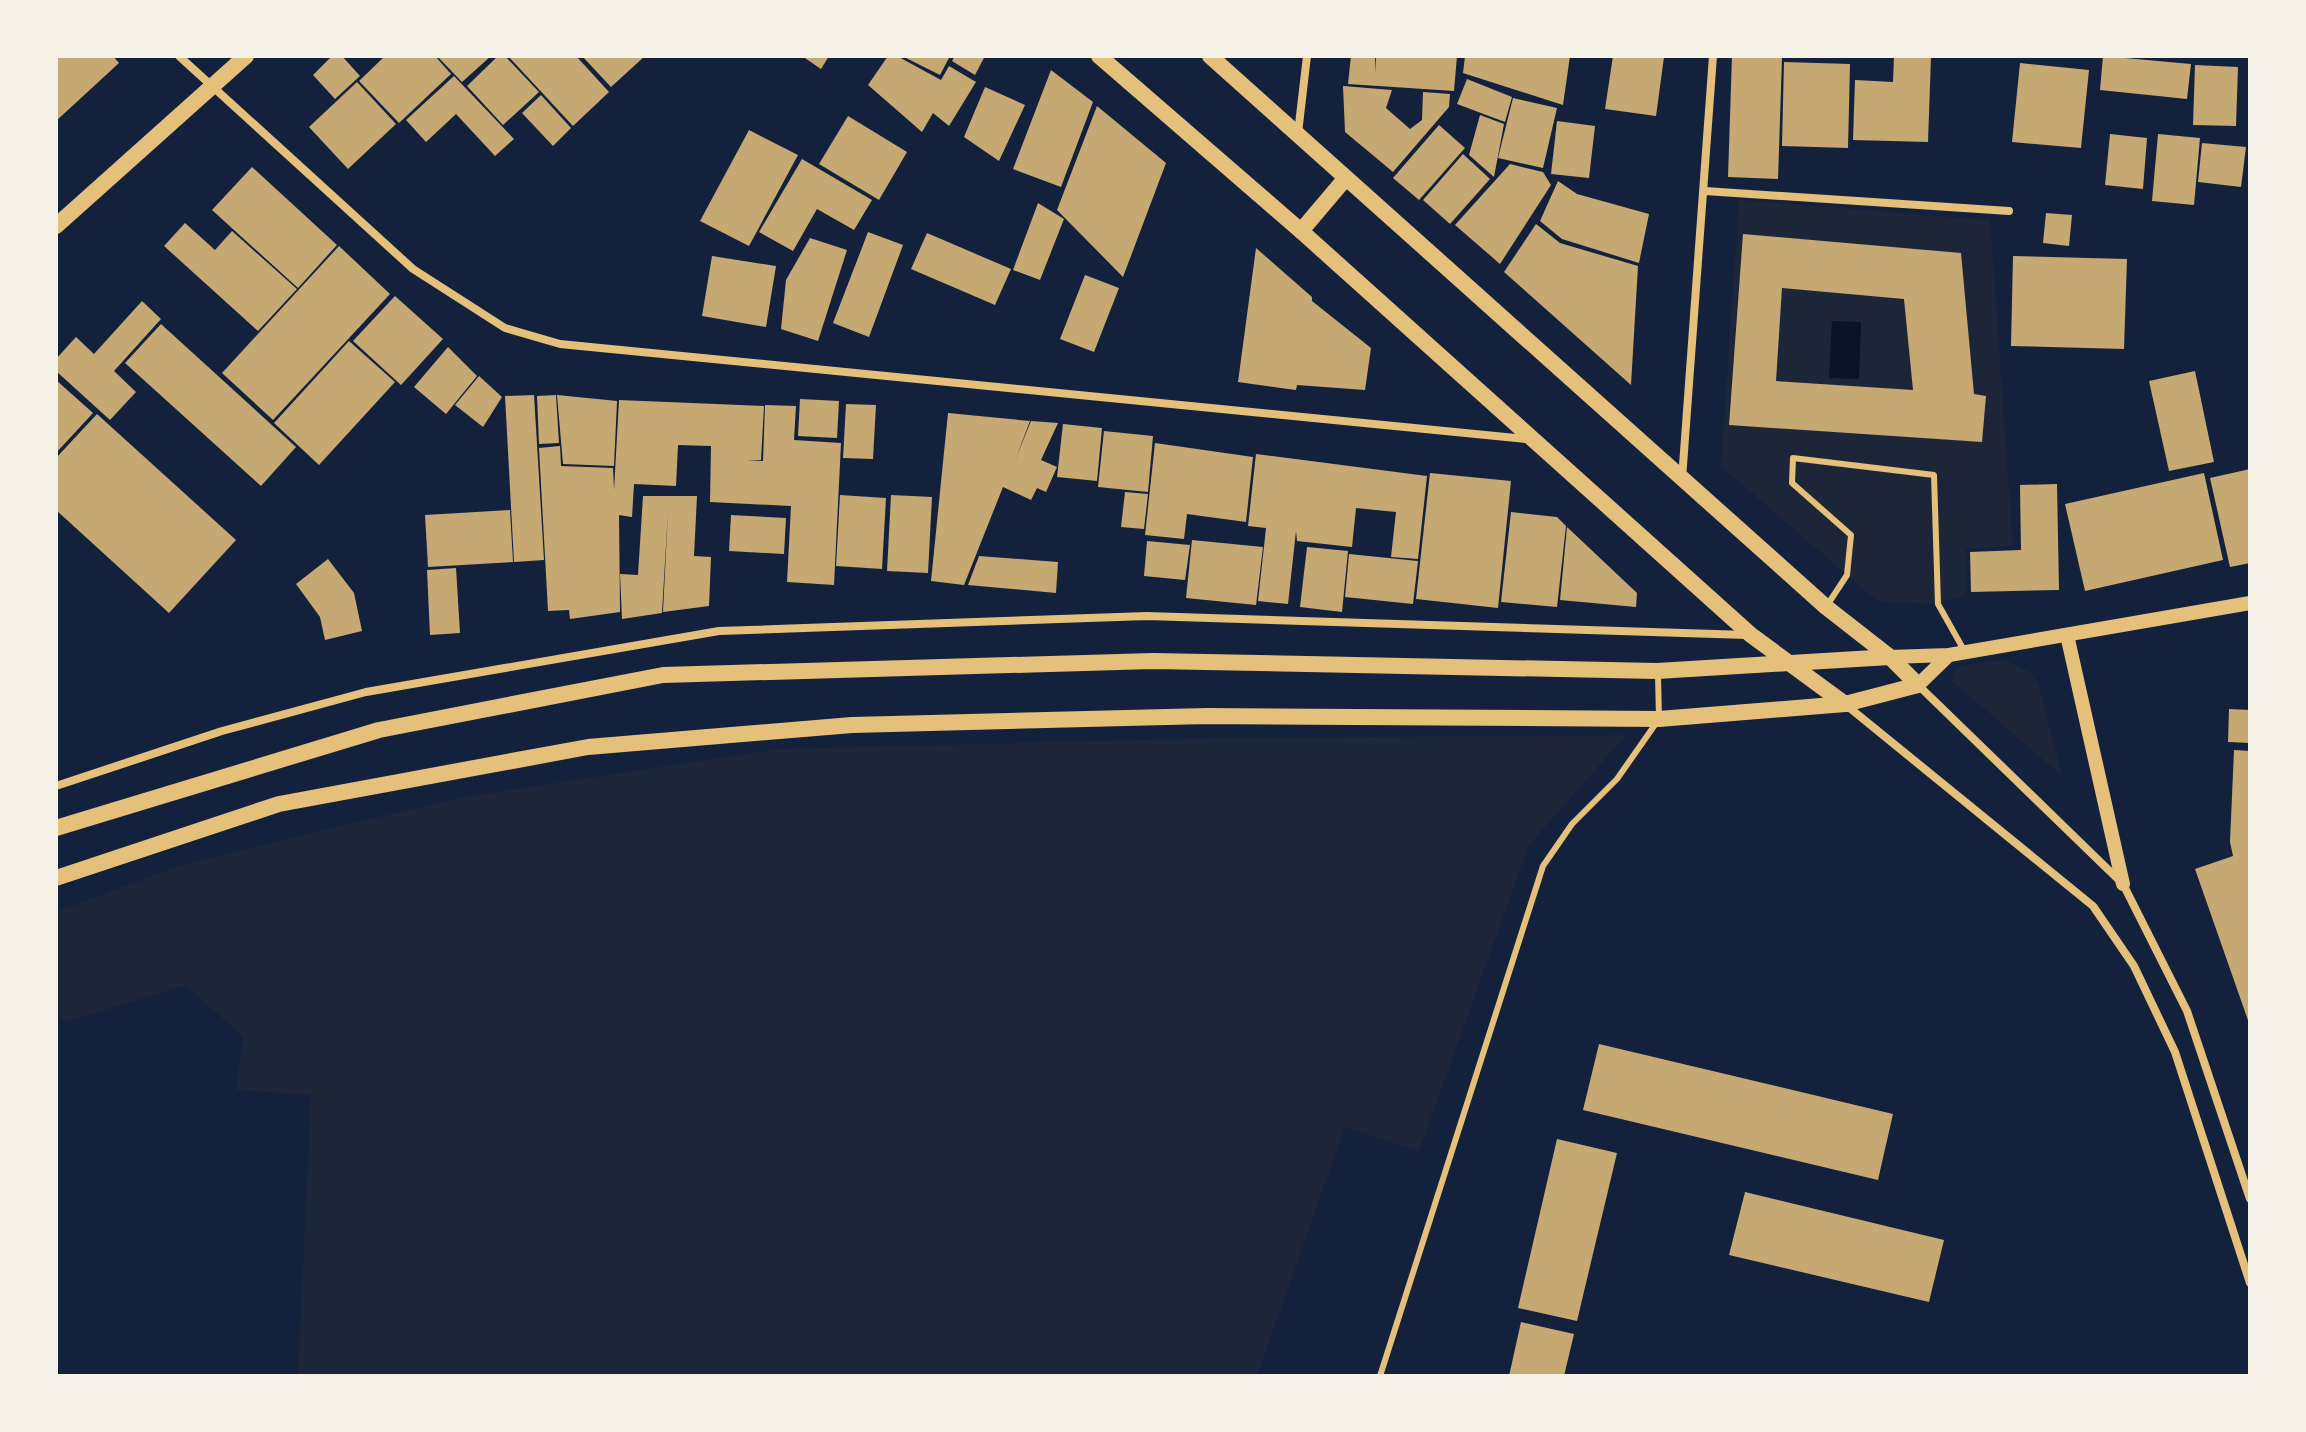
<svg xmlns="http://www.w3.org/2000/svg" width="2306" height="1432" font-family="'IBM Plex Sans',sans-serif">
<rect width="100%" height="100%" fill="#14213d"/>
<g fill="#1d2539">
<path d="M1739,200L1990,220L2013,546L1966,549V595L1938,604L1877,601L1721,466Z"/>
<path d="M2005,660L2030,672L2039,686L2062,776L1952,681L1953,672L1960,666Z"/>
<path d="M1626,735L1529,845L1419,1151L1345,1127L1257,1376H298L311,1095L236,1090L243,1037L186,985L65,1022L56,1014V912L181,865L458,798L779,749L1221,738Z"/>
</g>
<path fill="#0b132b" d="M1832,321L1861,322L1859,379L1829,378Z"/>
<g fill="#c6a872" fill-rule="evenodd">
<path d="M56,56H113L119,63L56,121Z"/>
<path d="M332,56H342L360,76L335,99L313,75Z"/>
<path d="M385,56H435L451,74L399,123L359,81Z"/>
<path d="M437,56H491L462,82Z"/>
<path d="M498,56H505L539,92L503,125L467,86Z"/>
<path d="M508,56H576L609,92L573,126Z"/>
<path d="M582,56H645L611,87Z"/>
<path d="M802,56H829L821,69Z"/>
<path d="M888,56H897L941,80L949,66L976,82L949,126L933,113L922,132L868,85Z"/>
<path d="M902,56H950L940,75Z"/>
<path d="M955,56H985L975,75L952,61Z"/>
<path d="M1351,56H1375V74L1376,56H1457L1454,91L1348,84Z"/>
<path d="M1465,56H1570L1563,105L1463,73Z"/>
<path d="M1613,56L1664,57L1656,116L1605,109Z"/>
<path d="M1732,56L1782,58L1778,179L1728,177Z"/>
<path d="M1894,56L1931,57L1928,142L1853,140L1855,80L1893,82Z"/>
<path d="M2103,56L2191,64L2187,99L2100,90Z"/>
<path d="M1784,62L1850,64L1848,148L1782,146Z"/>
<path d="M2020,63L2089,70L2081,148L2012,142Z"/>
<path d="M2195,65L2238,67L2236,126L2193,125Z"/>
<path d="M1051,70L1093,102L1061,187L1013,169Z"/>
<path d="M454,76L514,139L495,156L456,114L426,142L406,120Z"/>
<path d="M1467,79L1512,97L1505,122L1457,104Z"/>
<path d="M357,82L396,124L348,169L309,127Z"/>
<path d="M1343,86L1392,90L1386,108L1410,129L1422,120L1423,92L1450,94L1449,107L1393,172L1345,132Z"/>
<path d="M985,87L1025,105L999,161L964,137Z"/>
<path d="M541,95L571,128L553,146L522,113Z"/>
<path d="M1513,98L1557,108L1543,168L1498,158Z"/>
<path d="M1097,106L1166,163L1123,277L1057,210Z"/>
<path d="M1480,115L1504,124L1494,177L1469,155Z"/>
<path d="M848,116L907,152L879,200L819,164Z"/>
<path d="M1557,121L1595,126L1589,178L1551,174Z"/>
<path d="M1439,125L1465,148L1419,200L1393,178Z"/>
<path d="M749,130L798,155L749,246L700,221Z"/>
<path d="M2110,134L2147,138L2143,189L2105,185Z"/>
<path d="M2158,134L2200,138L2194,205L2152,201Z"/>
<path d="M2202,143L2246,147L2241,187L2198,182Z"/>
<path d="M1463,154L1490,179L1450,224L1423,200Z"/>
<path d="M802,159L872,200L854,230L817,209L793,251L759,232Z"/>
<path d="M1510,164L1543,172L1551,185L1500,264L1455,225Z"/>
<path d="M252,167L337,245L298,288L212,210Z"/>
<path d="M1558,181L1577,194L1649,214L1639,263L1562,239L1540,221Z"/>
<path d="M1038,203L1064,219L1040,280L1013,270Z"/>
<path d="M2046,213L2072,215L2069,246L2043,243Z"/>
<path d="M185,223L215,250L232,231L297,289L258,331L164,246Z"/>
<path d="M1536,224L1560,243L1638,266L1631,385L1504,272Z"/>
<path d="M868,232L903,245L869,337L833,323Z"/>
<path d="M927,233L1011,269L995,305L911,269Z"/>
<path d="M1743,234L1961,253L1974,394L1986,396L1982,442L1729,425ZM1782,288L1904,299L1913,390L1776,381Z"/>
<path d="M810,238L847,250L818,341L781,329L786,280Z"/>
<path d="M339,246L390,294L273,420L222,373Z"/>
<path d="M1256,248L1312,297V301L1371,348L1365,390L1297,385L1296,390L1238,382Z"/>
<path d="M712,256L776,266L766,327L702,316Z"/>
<path d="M2013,256L2127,259L2124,349L2011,346Z"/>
<path d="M1085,275L1119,288L1094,352L1060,339Z"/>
<path d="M395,296L443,339L401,385L353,341Z"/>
<path d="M142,301L161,319L114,371L136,392L110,420L56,371V359L76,337L94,354Z"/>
<path d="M161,324L296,447L261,486L125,363Z"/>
<path d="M349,341L395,382L319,465L274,423Z"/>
<path d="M448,347L477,376L446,414L414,387Z"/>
<path d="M2195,371L2214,462L2169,471L2149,381Z"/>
<path d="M479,376L502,397L483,427L455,405Z"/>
<path d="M56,380L93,413L56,453Z"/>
<path d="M534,395L544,560L514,562L505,396Z"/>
<path d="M556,395L559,443L539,444L537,396Z"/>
<path d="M557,395L617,401L614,466L563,464Z"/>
<path d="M800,399L839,401L837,438L798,436Z"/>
<path d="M619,400L764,406L761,460H747L763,461L765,405L796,406L794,440L841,443L834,585L787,582L791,506L710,502L711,446L678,445L676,486L634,484L632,517L619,515L620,612L570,619L569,610L548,611L539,448L560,446L561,466L613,468L614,490Z"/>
<path d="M846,404L876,405L873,459L843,458Z"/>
<path d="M948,413L1030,421L1016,458L1031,421L1058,423L1041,460L1057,467L1046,492L1037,488L1031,500L1003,487L964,585L931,581Z"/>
<path d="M97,414L236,540L169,613L56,510V458Z"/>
<path d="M1063,424L1102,428L1097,481L1057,477Z"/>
<path d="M1104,431L1153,436L1148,492L1098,487Z"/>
<path d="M1155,443L1253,457L1246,522L1187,514L1184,539L1145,535Z"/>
<path d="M1256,454L1427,476L1418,559L1391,557L1396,512L1356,508L1352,547L1297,541L1296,531L1288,604L1258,601L1266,528L1248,526Z"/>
<path d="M2250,469V563L2230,567L2210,478Z"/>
<path d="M1430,473L1511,481L1498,608L1416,599Z"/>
<path d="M2204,473L2223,560L2085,591L2065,504Z"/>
<path d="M2057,484L2059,590L1971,592L1970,552L2021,550L2020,485Z"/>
<path d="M1125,492L1148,494L1144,529L1121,527Z"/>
<path d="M840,495L886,498L882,569L836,566Z"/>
<path d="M891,495L932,497L928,573L887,571Z"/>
<path d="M643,496H697L694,556L711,557L709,606L663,612L668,511L662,613L622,619L620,574L638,575Z"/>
<path d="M510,510L513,562L428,567L425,515Z"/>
<path d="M1511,512L1557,517L1566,526L1557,607L1501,602Z"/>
<path d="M731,515L786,518L784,554L729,551Z"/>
<path d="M1567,527L1637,593L1636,607L1560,600Z"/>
<path d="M1192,540L1263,547L1256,605L1186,598Z"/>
<path d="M1147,541L1190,545L1185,580L1144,576Z"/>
<path d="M1307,547L1348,551L1342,612L1300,607Z"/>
<path d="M1349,554L1418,561L1413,604L1345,597Z"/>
<path d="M979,556L1058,562L1056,593L968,585Z"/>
<path d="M328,559L354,593L362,631L325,640L320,617L296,584Z"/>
<path d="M456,568L460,633L430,635L427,570Z"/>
<path d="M2229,709L2250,710V743L2228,742Z"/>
<path d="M2234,750L2250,751V1026L2195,869L2233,856L2230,842Z"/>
<path d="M1599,1044L1893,1114L1878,1180L1583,1110Z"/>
<path d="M1557,1139L1617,1153L1577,1321L1518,1308Z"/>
<path d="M1745,1192L1944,1240L1929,1302L1729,1255Z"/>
<path d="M1521,1322L1574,1334L1564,1376H1509Z"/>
</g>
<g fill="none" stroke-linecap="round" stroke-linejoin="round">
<g stroke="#e5c07b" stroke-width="6">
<path d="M1828,604L1847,575L1851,535L1792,483L1793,458L1934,475L1938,604L1965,652"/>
<path d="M1380,1376L1543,866L1572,824L1617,779L1659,719L1658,675"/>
</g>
<g stroke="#e5c07b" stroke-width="8">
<path d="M179,56L413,269L505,328L560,344L1527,439"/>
<path d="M1298,133L1307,56"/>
<path d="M1705,191L2009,211"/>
<path d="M1682,479L1713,56"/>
<path d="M1918,685L2123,884L2187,1011L2250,1199"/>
<path d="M1846,705L2093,906L2134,966L2175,1052L2250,1283"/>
<path d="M56,786L222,731L366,692L719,631L1147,616L1747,635"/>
</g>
<g stroke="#e5c07b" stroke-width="14">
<path d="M2067,635L2123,884"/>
<path d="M1890,657L1949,655L2250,603"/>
<path d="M1918,685L1949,655"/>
</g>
<g stroke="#e5c07b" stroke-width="16">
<path d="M1099,56L1301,231L1751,635L1845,704"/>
<path d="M1210,56L1826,607L1890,657L1918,685"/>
<path d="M56,226L246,56"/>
<path d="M1301,231L1345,179"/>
<path d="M56,828L379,730L663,675L1153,661L1657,671L1890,657"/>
<path d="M56,878L279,804L588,747L852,725L1207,716L1659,719L1845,704L1918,685"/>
</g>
</g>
<rect width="2306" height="1432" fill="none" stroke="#f6f1e7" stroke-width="116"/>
</svg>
